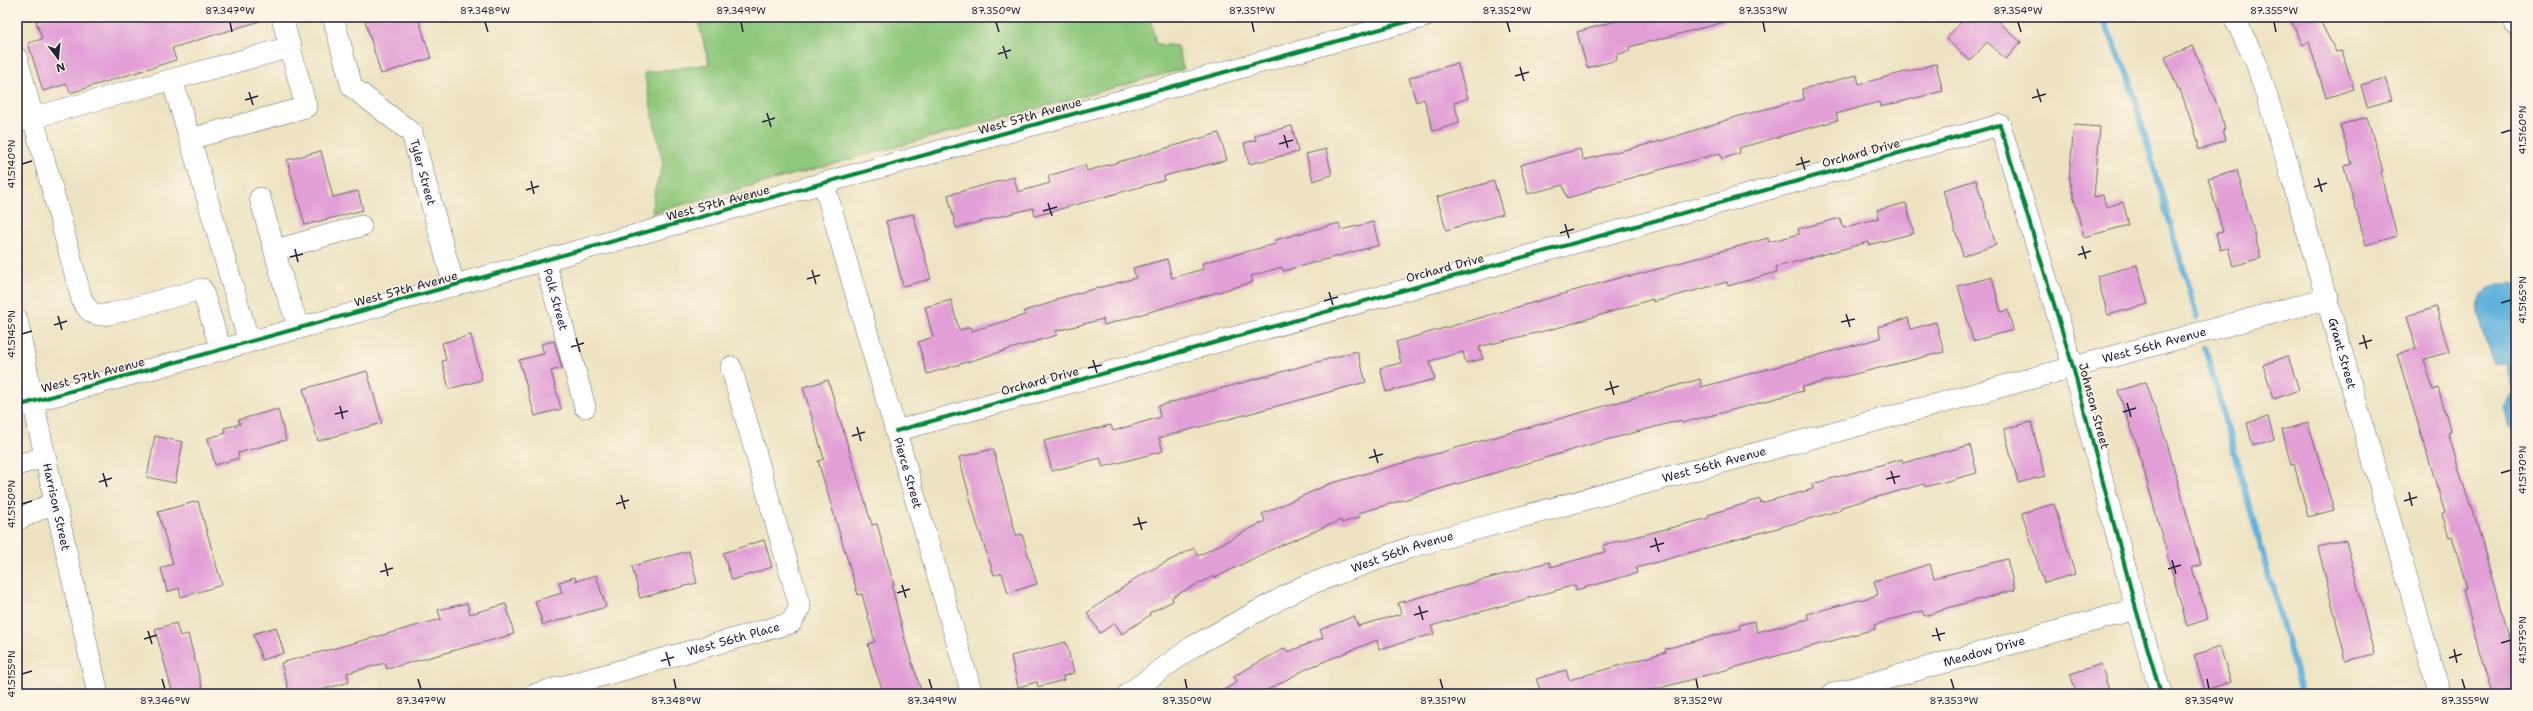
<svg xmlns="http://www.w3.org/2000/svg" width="2533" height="711" font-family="'Shantell Sans',sans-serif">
<rect width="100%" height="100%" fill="#fcf5e5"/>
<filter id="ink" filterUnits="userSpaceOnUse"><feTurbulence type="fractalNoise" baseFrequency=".025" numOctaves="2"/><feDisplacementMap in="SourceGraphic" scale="8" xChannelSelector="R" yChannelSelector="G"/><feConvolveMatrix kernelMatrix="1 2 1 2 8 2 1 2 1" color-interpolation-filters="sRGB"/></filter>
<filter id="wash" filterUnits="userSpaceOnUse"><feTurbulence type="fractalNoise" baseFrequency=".012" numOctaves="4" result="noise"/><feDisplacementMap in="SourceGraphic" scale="16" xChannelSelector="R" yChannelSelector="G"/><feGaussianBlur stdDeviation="0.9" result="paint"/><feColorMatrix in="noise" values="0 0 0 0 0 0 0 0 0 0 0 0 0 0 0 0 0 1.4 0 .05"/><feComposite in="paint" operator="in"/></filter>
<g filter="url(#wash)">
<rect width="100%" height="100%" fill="#ede3c2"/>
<path fill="#8ec87c" stroke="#58755c" d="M733,17H1150L1156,44L1178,46L1183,69L652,213L655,189L663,164L644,73L709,64L699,24Z"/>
<path fill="#61b1db" stroke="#426a8b" d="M2511,283L2516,285V432L2509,426L2504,405L2512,391L2507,364L2494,363C2487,344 2464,300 2493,286C2498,284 2506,284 2511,283Z"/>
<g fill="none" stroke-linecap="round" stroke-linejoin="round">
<g stroke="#61b1db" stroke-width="6">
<path d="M2102,17L2127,73L2197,317"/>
<path d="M2205,348L2302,694"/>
</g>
</g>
<g id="blocks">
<g fill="#e2a0d7">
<path d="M48,17H259L260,21L172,48L176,60L70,93L67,84L43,91L28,43L42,39L36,21Z"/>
<path d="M364,17H418L431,58L381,74Z"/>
<path d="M1630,17H1724L1725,22L1629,47L1630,51L1616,55L1617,60L1587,68L1577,32Z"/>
<path d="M1965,17H1993L2021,42L2006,59L1987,42L1970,61L1946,39Z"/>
<path d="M2289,17H2318L2336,52L2342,51L2354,89L2326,98L2309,42L2303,45Z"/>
<path d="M2193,46L2216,102L2225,129L2223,130L2226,140L2198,150V141L2180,89H2178L2165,57Z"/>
<path d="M1457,63L1468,98L1454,103L1460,123L1433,131L1424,99L1416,102L1409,78Z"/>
<path d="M1936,64L1943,91L1880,107L1879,102L1836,114L1838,120L1739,148L1740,153L1722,159L1720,153L1591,189L1592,191L1567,198L1563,185L1528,194L1520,165L1580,149L1583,160L1661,141L1739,116L1804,99L1802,89L1857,75L1859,84Z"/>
<path d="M2385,78L2392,100L2367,107L2361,85Z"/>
<path d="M2367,117L2383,171L2380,172L2397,236L2366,245L2344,166L2352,164L2340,125Z"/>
<path d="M2074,125L2100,127L2094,197L2103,195L2106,207L2123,202L2129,225L2084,237L2069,180Z"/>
<path d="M1292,126L1298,152L1249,164L1244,143L1256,140L1255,135Z"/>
<path d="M1219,133L1227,160L1164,176L1165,180L1035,216L1033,208L956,228L948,195L1014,177L1018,192L1050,183L1048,176L1085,165L1087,171Z"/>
<path d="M1326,149L1332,175L1313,181L1306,154Z"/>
<path d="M321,151L333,197L358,191L363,210L305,225L287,160Z"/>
<path d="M2237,170L2261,258L2233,266L2228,248L2220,250L2216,233L2223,232L2208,178Z"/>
<path d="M1976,180L1996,245L1963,256L1943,190Z"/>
<path d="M1494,181L1503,214L1446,230L1437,197Z"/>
<path d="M1906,203L1914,233L1869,245V242L1776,267L1777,272L1728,286L1727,282L1653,302V299L1564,326L1479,347L1483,359L1466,363L1463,352L1430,361L1435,379L1386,392L1380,368L1401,363L1396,342L1629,275V277L1768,238L1769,242L1799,234L1798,229L1840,218L1843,228L1879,218L1877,210Z"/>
<path d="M913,214L931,279L903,286L886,221Z"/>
<path d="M1373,222L1379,245L1283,271L1282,267L1251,276L1253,282L1104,325L1103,319L1056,331L1057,335L927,374L918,342L933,337L925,307L951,300L959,330L971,327L972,331L1025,315L1024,311L1057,301L1056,299L1136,278L1133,268L1167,259L1172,278L1203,269L1202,263L1276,244L1275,240L1339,223L1341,230Z"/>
<path d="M2137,265L2148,304L2108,315L2097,276Z"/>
<path d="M1992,277L2001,312L2008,310L2013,330L1973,341L1958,286Z"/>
<path d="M2436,307L2449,352L2424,359L2433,390L2438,388L2451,432L2448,433L2470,506H2472L2516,665V688L2495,694H2492L2474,633L2463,589L2467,588L2452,536L2449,537L2442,514L2445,513L2397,354L2416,348L2407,316Z"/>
<path d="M1908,318L1911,329L1936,322L1944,352L1802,387L1803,391L1740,408L1682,423L1681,420L1599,442L1359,513L1360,517L1342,523L1341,520L1268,551L1215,578L1214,576L1172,597L1173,601L1149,613L1150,615L1122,634L1115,623L1100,633L1087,613L1139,576L1194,548L1198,556L1265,521L1262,514L1329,484L1700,379L1702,387L1881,338L1878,327Z"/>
<path d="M471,335L482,380L449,389L442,361L446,360L442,343Z"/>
<path d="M554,341L562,368L551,371L561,409L535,416L519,360L544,354L541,344Z"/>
<path d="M1357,351L1366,382L1159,438L1163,451L1103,467L1100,458L1052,471L1044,441L1111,425L1113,431L1160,417L1158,406Z"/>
<path d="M2288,356L2299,390L2274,399L2263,365Z"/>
<path d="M367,371L382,423L318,441L303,389Z"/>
<path d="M828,380L872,525L877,524L894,585L892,586L905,640L922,694H884L875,669L868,644L875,642L862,594L858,595L818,461L824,459L803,387Z"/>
<path d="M2146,382L2168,447L2201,565L2192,568L2208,619L2187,626L2136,442L2118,391Z"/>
<path d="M278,409L286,440L238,453L239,458L215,465L208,438L226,433L224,428L240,424L238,420Z"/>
<path d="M2268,417L2274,439L2253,446L2247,423Z"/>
<path d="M2031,422L2045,476L2018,483L2004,429Z"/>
<path d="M2308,423L2334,510L2308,517L2294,464L2291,465L2282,430Z"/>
<path d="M155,436L183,442L175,483L147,477Z"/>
<path d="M1970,445L1977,473L1925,487L1924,484L1841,507V510L1636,568L1637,573L1576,590L1575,585L1431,626L1434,634L1379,649L1377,640L1306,669L1260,694H1218L1237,682L1234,676L1285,648L1288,652L1323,638L1320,630L1354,616L1358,626L1401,614L1398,603L1549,562L1551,567L1605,552L1603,545L1709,518L1708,515L1760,499L1761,503L1813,489L1812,484L1902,459L1903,463Z"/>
<path d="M993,449L1016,535L1022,534L1037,584L1008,593L1002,573L994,575L977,524L959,457Z"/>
<path d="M198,501L222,585L181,597L179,588L167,592L161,568L173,564L158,512Z"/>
<path d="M2054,504L2075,574L2044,583L2022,513Z"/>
<path d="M764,540L772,567L732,580L723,553Z"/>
<path d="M2346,540L2374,654L2346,661L2318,547Z"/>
<path d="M689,551L697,583L640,598L632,566Z"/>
<path d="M2007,559L2015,590L1943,609V610L1924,616L1922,611L1874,625L1875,629L1638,694H1537V690L1540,689L1536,679L1566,670L1569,680L1666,652L1665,649L1740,629L1739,625L1754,621L1757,632L1809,619L1807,614L1878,595L1874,581L1930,564L1934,578Z"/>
<path d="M596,575L606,607L543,625L535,601L562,593L559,582L575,577L576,581Z"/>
<path d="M467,603L470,614L506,604L514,634L387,669L385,663L347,673L349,682L307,694H290L281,663L441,619L438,610Z"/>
<path d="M176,623L180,636L188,634L204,694H173L155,629Z"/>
<path d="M276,627L284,653L262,660L253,634Z"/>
<path d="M1066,642L1074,673L1063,676L1064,680L1038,687L1037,682L1018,687L1011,656Z"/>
<path d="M2220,647L2231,682L2205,690L2194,655Z"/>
<path d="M2101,664L2110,694H2077L2070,674Z"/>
</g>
</g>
</g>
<g filter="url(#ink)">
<use href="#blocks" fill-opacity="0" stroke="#69666a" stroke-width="1"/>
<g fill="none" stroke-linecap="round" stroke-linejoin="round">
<g stroke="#69666a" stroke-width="22">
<g id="minor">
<path id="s1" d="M333,17L352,87L412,133L454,286"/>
<path id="s2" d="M2234,17L2256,62L2284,151L2440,694"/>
<path d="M2513,17L2516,26"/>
<path d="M17,58L82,300C89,313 95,317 110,314L202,289L221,350"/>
<path d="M172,80L190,139"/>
<path d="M17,122L291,47"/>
<path id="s3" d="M824,184L972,694"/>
<path d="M260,198L284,285L299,328"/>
<path d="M275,250L361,226"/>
<path id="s4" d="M545,261L585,407"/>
<path id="s5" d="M17,319L33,402L98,694"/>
<path d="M249,342L190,139L306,107L282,17"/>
<path d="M17,406L1424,17"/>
<path d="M896,431L2000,125L2073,367L2136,609L2161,694"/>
<path d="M17,465L45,457"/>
<path d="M17,520L55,502"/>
<path id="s6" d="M536,694L791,623L800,607L731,367"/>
<path id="s7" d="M1128,694L1192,647L1302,587L1414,546L2328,298"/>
<path id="s8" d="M1832,694L2136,609"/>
</g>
</g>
<use href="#minor" stroke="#fff" stroke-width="21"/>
<g stroke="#fcf5e5" stroke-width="6">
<g id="cycleway">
<path d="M17,406L1424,17"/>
<path d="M896,431L2000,125L2073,367L2136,609L2161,694"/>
</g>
</g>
<use href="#cycleway" stroke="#00873e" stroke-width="4"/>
</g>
</g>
<path fill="none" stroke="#22223b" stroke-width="1.5" d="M230,22L232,32M485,22L488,32M741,22L743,32M996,22L999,32M1252,22L1254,32M1507,22L1510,32M1763,22L1765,32M2018,22L2021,32M2274,22L2276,32M1003,46L1007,59M998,54L1011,50M1520,67L1524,81M1515,76L1529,72M2037,89L2041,102M249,92L253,105M2032,98L2046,94M245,100L258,96M767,113L771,127M762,122L775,118M2501,133L2511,130M1284,135L1288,148M1279,144L1293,140M1801,157L1805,170M22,164L32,161M1796,165L1810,161M2318,178L2322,192M531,181L534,194M2314,187L2327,183M526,190L539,186M1048,203L1052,216M1043,211L1057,207M1565,224L1569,238M1560,233L1574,229M2082,246L2086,259M295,249L298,262M2078,255L2091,251M290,257L303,254M812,270L816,284M807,279L820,275M1329,292L1333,305M1324,301L1338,297M2501,303L2511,300M1846,314L1850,327M58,316L62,330M1841,322L1855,319M54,325L67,321M22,334L32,331M2363,335L2367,349M576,338L580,352M2359,344L2372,340M571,347L584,343M1093,360L1097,373M1088,368L1102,365M1610,381L1614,395M1605,390L1619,386M2127,403L2131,417M340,406L343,419M2123,412L2136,408M335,414L348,411M857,427L861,441M852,436L865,432M1374,449L1378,463M1369,458L1383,454M1891,471L1895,484M103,473L107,487M2501,473L2511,470M1886,479L1900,476M99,482L112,478M2409,492L2412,506M621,495L625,509M2404,501L2417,497M22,504L32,501M616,504L629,500M1138,517L1142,530M1133,525L1147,522M1655,538L1659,552M1650,547L1664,543M2172,560L2176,574M385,563L388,576M2168,569L2181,565M380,572L393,568M902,585L906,598M897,593L910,589M1419,606L1423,620M1414,615L1428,611M1936,628L1940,641M148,631L152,644M1932,636L1945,633M144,639L157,635M2501,643L2511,640M2454,649L2457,663M666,652L670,666M2449,658L2462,654M661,661L674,657M22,674L32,671M162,679L165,689M418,679L421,689M674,679L676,689M929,679L932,689M1185,679L1187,689M1440,679L1443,689M1696,679L1698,689M1951,679L1954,689M2207,679L2209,689M2462,679L2465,689"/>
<g text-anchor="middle" stroke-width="3" stroke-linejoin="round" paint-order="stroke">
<g font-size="12" fill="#22223b" stroke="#fcf5e5">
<text transform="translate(1030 116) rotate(-16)" y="4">West 57th Avenue</text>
<text transform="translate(1861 153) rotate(-15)" y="4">Orchard Drive</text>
<text dy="4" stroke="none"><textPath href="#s1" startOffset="189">Tyler Street</textPath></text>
<text transform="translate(718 203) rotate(-15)" y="4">West 57th Avenue</text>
<text transform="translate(1445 268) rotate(-15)" y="4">Orchard Drive</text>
<text transform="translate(406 289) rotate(-15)" y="4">West 57th Avenue</text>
<text dy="4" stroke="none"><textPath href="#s4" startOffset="40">Polk Street</textPath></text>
<text dy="4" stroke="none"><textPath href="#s7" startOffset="1091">West 56th Avenue</textPath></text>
<text dy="4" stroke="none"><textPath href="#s2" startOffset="354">Grant Street</textPath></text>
<text transform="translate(93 375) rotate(-15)" y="4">West 57th Avenue</text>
<text transform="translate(1040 381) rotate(-15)" y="4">Orchard Drive</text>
<text transform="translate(2094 406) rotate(75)" y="4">Johnson Street</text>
<text dy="4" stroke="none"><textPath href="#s7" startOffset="635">West 56th Avenue</textPath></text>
<text dy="4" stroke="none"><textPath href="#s3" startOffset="301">Pierce Street</textPath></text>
<text dy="4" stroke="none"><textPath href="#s5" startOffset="192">Harrison Street</textPath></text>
<text dy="4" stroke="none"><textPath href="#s7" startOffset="311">West 56th Avenue</textPath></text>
<text dy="4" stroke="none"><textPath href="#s6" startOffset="205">West 56th Place</textPath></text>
<text dy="4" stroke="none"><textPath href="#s8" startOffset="158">Meadow Drive</textPath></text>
</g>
</g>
<rect width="2533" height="711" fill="none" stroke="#fcf5e5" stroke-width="44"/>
<g transform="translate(58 58) rotate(164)" stroke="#fcf5e5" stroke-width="3" paint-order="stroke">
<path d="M0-3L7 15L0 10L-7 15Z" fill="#22223b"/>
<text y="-6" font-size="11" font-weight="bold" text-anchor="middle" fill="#22223b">N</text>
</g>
<rect x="22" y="22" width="2489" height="667" fill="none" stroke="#22223b" stroke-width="1.5"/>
<g font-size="10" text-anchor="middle" fill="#22223b">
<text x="230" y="14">87.347°W</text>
<text x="485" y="14">87.348°W</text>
<text x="741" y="14">87.349°W</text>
<text x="996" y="14">87.350°W</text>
<text x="1252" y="14">87.351°W</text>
<text x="1507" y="14">87.352°W</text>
<text x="1763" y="14">87.353°W</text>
<text x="2018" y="14">87.354°W</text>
<text x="2274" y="14">87.355°W</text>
<text transform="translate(2522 130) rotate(-90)" y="4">41.5160°N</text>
<text transform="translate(11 164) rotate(-90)" y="4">41.5140°N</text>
<text transform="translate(2522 300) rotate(-90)" y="4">41.5165°N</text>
<text transform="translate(11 334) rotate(-90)" y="4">41.5145°N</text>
<text transform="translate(2522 470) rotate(-90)" y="4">41.5170°N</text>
<text transform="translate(11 504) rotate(-90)" y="4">41.5150°N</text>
<text transform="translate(2522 640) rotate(-90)" y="4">41.5175°N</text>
<text transform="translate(11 674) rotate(-90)" y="4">41.5155°N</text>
<text x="165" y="704">87.346°W</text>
<text x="421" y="704">87.347°W</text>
<text x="676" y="704">87.348°W</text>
<text x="932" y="704">87.349°W</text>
<text x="1187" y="704">87.350°W</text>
<text x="1443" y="704">87.351°W</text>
<text x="1698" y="704">87.352°W</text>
<text x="1954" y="704">87.353°W</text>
<text x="2209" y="704">87.354°W</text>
<text x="2465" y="704">87.355°W</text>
</g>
</svg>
